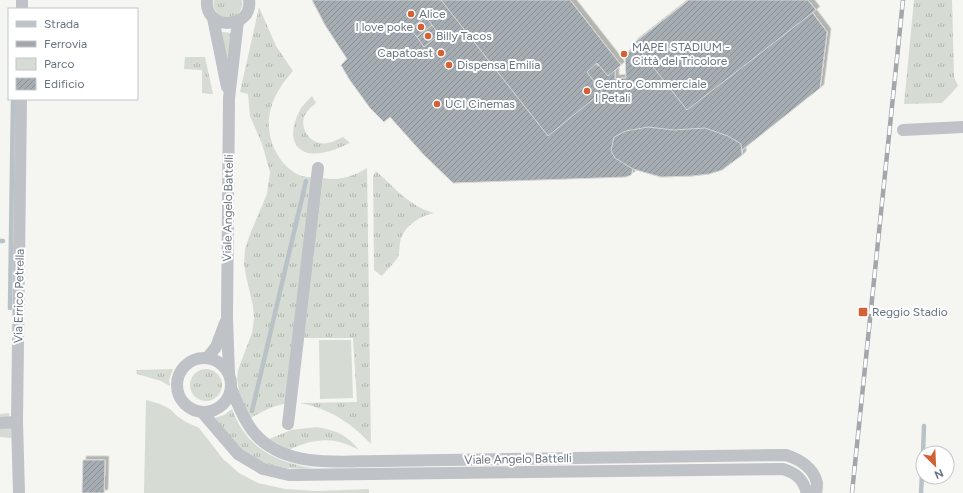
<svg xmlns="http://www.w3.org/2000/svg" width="963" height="493" font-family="Figtree,sans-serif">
<defs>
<pattern id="grass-tufts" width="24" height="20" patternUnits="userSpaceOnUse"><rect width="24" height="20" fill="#d6dcd3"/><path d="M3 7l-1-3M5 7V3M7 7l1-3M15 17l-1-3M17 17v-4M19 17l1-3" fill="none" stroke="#b1b7b0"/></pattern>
<pattern id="building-hatch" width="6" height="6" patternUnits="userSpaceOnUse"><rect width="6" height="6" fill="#a6adb2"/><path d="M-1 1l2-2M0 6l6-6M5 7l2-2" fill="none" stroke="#8b9196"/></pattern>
<filter id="shadow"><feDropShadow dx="3.5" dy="-3.5" stdDeviation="0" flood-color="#0004"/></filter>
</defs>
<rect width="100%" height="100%" fill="#f5f5f2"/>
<g fill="url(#grass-tufts)">
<path d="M214,0H242C245,25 210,22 214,0Z"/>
<path d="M914,0H952L954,77L958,86L942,103L904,104Z"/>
<path d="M259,7L276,46L293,71C283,82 275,94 271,108C264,131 274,160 295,173C301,177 309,177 316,178L286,403L270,408L250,418L239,392L237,379L238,370L252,333L254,318L253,306L246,276L244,264L245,249L250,234L267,194L270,172L262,144L250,116L248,94L240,92Z"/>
<path d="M222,32L232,33L228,70Z"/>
<path d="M185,57H205L213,94L202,93V70L184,69Z"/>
<path d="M312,96L316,103C312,106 306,112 304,117C300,132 313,146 328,143C333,142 338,139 343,137L350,143C338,149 318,157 305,152C286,144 294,121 301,108C304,104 308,100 312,96Z"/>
<path d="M367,168L371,444C350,422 330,409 300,403L357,402L353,338H304L323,178C340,181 352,177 367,168Z"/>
<path d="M376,171C395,188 409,206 434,213C420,216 407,224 401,238C399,244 400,252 398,257C394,264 386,270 382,276L374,270L373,176Z"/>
<circle cx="206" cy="385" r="16"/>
<path d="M173,369L169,380L170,386L161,381L137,374L136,370Z"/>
<path d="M232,409C246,447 274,462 313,468C290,470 269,468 248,455C235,446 225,430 215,418L224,415Z"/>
<path d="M9,413L12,438L0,437V414Z"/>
<path d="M317,427C337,431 346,434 359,450C334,436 314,438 289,450L269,439L291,430Z"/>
</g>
<g fill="#d6dcd3">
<path d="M319,340H351L353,398L320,399Z"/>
<path d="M146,400L160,404L170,409L177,416L186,422L199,428L223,459L239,473L258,483L285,489L317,491L369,489V493H144Z"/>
</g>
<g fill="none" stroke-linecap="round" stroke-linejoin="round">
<g stroke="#b9c2c7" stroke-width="4.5">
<path d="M0,241H3"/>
<path d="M10,308L13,99"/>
<path d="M252,411L306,181"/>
<path d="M923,453L924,426"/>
<path d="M921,493L923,456"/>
</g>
</g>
<g fill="url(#building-hatch)" stroke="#d6d6d5" filter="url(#shadow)">
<path d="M312,0H549L598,66L608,59L615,68V79L626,78L625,55L638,45L646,54L717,0H803L827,32L820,88L742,150V155L722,170L709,174L692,176L661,177L633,169L631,175L626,177L453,183L424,155L390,117L384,122L370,108L349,79L341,65L347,59L325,25Z"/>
<path d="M441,0H570L621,65L608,76L597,63L587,72L602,92L548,136Z"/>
<path d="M689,0H808L816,10L687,110L634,43Z"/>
<path d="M426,17L432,25L417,37L410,29Z"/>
<path d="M432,25L439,35L424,47L417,37Z"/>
<path d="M648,127L674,130L705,128L728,136L741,144L742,155L722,170L709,174L692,176L661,177L633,169L615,158L611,151L614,137L626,131Z"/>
<path d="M83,460H105L104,493H82Z"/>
</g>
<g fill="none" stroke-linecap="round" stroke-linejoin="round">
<g stroke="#bfc2c6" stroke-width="12">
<path d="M207,0C204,31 253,30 249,0"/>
<path d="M22,9V0"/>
<path d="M213,18L227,87"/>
<path d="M903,130L963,127"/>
<path d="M207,358L216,347L225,323"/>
<circle cx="204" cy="385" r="27"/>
<path d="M229,374L227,318L229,98L238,21"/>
<path d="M231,388C238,404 246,427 260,439C292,468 341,461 381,461L786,455C799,459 814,468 817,483C817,486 817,490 816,493"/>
<path d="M202,412L238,454L263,469L289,475L783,469C796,473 803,479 807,493"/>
<path d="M0,423L17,422"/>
<path d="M288,424L318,168"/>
<path d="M19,493L17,422L21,99"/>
</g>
<g stroke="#a3a7ac" stroke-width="4.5">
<path id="rail" d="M852,493L903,0"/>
</g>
<use href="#rail" stroke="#fff" stroke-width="3" stroke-dasharray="9" stroke-linecap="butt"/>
</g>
<g fill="#d26135" stroke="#fff" stroke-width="1.5">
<circle cx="411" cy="14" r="4"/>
<circle cx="421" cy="27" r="4"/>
<circle cx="428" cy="36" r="4"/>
<circle cx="441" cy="53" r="4"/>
<circle cx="624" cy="54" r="4"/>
<circle cx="449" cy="65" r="4"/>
<circle cx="587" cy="91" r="4"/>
<circle cx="437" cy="104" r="4"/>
<rect x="858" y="307" width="10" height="10" rx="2"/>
</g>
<g text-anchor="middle" stroke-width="4" stroke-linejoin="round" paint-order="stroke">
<g font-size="12" fill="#677480" stroke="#fff" text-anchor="start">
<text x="419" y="18">Alice</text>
<text x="413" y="31" text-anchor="end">I love poke</text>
<text x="436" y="40">Billy Tacos</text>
<text x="632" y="51">MAPEI STADIUM -<tspan x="632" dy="14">Città del Tricolore</tspan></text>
<text x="433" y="57" text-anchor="end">Capatoast</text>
<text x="457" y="69">Dispensa Emilia</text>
<text x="595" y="88">Centro Commerciale<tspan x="595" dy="14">I Petali</tspan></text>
<text x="445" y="108">UCI Cinemas</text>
<text x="872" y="316">Reggio Stadio</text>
</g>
<g font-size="12" fill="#677480" stroke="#fff">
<text transform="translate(228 208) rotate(-89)" y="4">Viale Angelo Battelli</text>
<text transform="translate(19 296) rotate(-89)" y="4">Via Errico Petrella</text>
<text transform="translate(518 459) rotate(-1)" y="4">Viale Angelo Battelli</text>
</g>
</g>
<rect x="8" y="8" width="130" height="92" fill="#ffffff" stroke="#c2c7cc"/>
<rect x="16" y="21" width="20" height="6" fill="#bfc2c6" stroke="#c2c7cc"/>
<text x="44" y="28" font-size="12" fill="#677480">Strada</text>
<rect x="16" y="41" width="20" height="6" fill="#a3a7ac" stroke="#c2c7cc"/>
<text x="44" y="48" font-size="12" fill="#677480">Ferrovia</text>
<rect x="16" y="58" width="20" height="12" fill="#d6dcd3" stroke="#c2c7cc"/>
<text x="44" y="68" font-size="12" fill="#677480">Parco</text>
<rect x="16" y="78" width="20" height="12" fill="url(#building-hatch)" stroke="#c2c7cc"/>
<text x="44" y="88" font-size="12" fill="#677480">Edificio</text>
<g transform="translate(935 465) rotate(156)"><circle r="19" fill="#ffffff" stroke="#c2c7cc"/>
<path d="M0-3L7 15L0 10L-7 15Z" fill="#d26135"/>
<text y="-6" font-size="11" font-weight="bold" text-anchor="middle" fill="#677480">N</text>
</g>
</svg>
